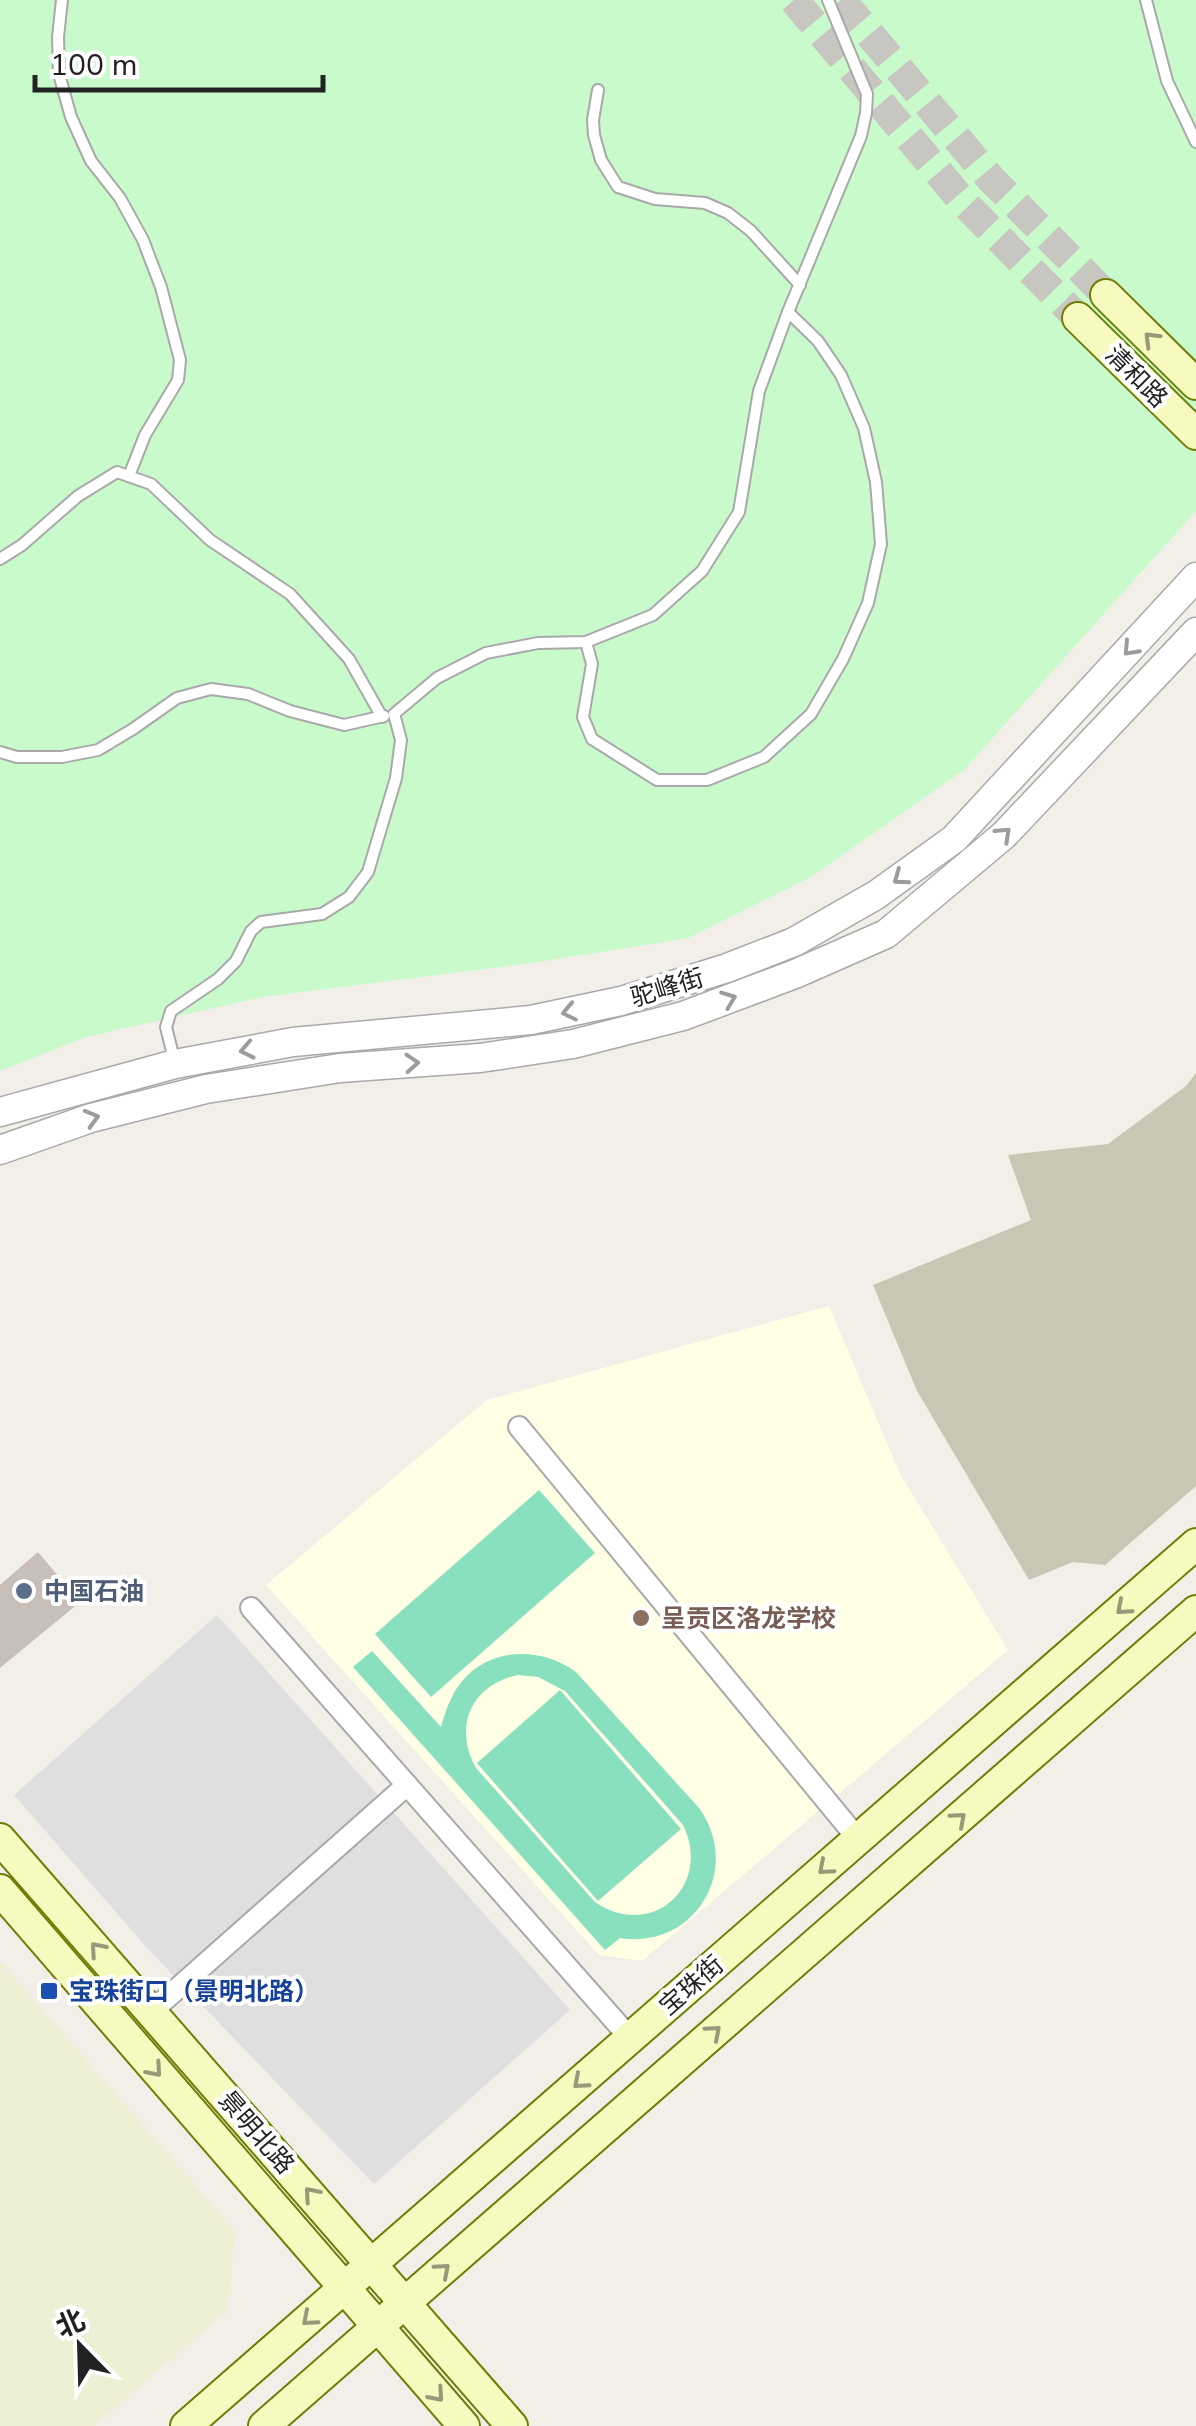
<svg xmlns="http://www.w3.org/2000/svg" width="1196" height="2426" font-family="'Nunito Sans','Noto Sans SC',sans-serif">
<rect width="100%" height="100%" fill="#f2efe9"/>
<path fill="#e0dfdf" d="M217,1615L570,2010L374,2184L148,1949L14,1795Z"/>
<path fill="#ffffe5" d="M829,1306L900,1474L1008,1650L642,1961L599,1955L266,1585L487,1400Z"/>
<path fill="#c7c7b4" d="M1196,1073V1486L1105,1565L1073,1562L1029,1580L917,1391L873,1285L1031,1220L1008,1155L1108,1144L1186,1086Z"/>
<path fill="#eef0d5" d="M0,1961L235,2231L228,2310L94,2426H0Z"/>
<path fill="#c8facc" d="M0,0H1196V511L964,770L811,877L688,938L532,963L263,997L86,1037L0,1071Z"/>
<g fill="#88e0be" fill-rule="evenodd">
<path d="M539,1490L595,1553L431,1697L375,1634Z"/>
<path d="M372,1651L441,1727C444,1717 447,1706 452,1697C476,1649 535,1642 576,1672L699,1808C743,1869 695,1950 620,1938L605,1950L353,1667ZM518,1675L538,1677L565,1691L683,1825C713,1886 651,1941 595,1902L476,1768C453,1727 471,1685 518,1675Z"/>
<path d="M560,1690L681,1829L598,1901L477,1763Z"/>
</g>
<path fill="#c7bfb8" d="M38,1552L80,1602L0,1668V1585Z"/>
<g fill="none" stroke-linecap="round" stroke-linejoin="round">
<g stroke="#c8c6c1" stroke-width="30" stroke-dasharray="30 15" stroke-linecap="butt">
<path d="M794,0L964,203L1078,318"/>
<path d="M841,0L991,179L1106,295"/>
</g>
<g stroke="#a9a9a9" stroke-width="14">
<g id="service">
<path d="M62,0L58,37L59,74L71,117L91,161L120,198L143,240L161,287L180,360L178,380L145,435L129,476"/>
<path d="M1146,0L1167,81L1196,142"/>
<path d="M598,90L593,120L594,135L601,160L618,187L655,199L705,203L728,213L751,231L800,285"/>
<path d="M0,559L22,545L78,496L117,472L151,484L210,540L290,594L349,659L382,717"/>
<path d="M586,642L592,664L583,717L592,739L657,780H707L764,757L811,714L843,659L868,603L881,544L876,482L864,428L841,375L818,341L788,312"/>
<path d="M0,752L17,757H62L98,750L133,729L177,698L211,689L248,694L290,711L344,725L384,716"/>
<path d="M175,1063L166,1027L171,1011L218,979L236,961L251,931L261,922L322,914L349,897L368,872L396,778L401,740L394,714L437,678L486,653L538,643L586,642L653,615L702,571L739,512L759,391L788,312L861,136L866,113L867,94L828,0"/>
</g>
</g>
<g stroke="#a9a9a9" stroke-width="24">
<g id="minor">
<path d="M519,1427L858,1839"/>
<path d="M251,1608L630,2038"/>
<path d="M152,2011L407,1785"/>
</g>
</g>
<g stroke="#a9a9a9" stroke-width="31">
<g id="tertiary">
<path d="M0,1112L175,1064L293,1042L531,1020L621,1001L727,968L794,942L876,895L954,839L1196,577"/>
<path d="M0,1150L91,1118L206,1089L340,1068L480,1058L573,1044L683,1016L795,974L886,934L1004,835L1196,632"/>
</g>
</g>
<g stroke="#707d05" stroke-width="34">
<g id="secondary">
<path d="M1106,295L1196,384"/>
<path d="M1078,318L1196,434"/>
<path d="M0,1839L512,2426"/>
<path d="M0,1890L464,2426"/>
<path d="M186,2426L1196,1544"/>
<path d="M264,2426L1196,1611"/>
</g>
</g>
<use href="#service" stroke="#fff" stroke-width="10"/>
<use href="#minor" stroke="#fff" stroke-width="20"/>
<use href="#tertiary" stroke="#fff" stroke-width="28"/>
<use href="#secondary" stroke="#f7fabf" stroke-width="30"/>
</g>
<defs><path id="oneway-chevron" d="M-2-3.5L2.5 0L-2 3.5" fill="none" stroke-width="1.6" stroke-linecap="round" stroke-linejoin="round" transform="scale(2.5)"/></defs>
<g stroke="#979978">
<use href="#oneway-chevron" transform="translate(1151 339) rotate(-135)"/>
<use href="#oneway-chevron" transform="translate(1123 1608) rotate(139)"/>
<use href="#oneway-chevron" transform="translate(959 1819) rotate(-41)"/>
<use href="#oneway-chevron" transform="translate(825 1868) rotate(139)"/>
<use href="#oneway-chevron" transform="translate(97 1949) rotate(-131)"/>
<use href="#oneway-chevron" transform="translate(714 2032) rotate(-41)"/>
<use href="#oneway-chevron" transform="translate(155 2070) rotate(49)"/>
<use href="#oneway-chevron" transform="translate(580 2082) rotate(139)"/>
<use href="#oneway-chevron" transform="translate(311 2194) rotate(-131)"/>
<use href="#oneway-chevron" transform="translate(443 2270) rotate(-41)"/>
<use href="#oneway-chevron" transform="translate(309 2319) rotate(139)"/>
<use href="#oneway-chevron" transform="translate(437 2395) rotate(49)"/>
</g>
<g stroke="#9c9c9c">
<use href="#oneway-chevron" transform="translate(1130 649) rotate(133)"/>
<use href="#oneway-chevron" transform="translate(1004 834) rotate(-43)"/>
<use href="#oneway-chevron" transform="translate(900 878) rotate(144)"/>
<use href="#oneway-chevron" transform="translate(729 999) rotate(-21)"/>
<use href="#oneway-chevron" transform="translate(569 1012) rotate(168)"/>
<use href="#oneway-chevron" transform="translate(247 1050) rotate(169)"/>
<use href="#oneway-chevron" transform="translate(412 1063) rotate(-4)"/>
<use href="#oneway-chevron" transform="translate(92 1118) rotate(-16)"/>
</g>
<circle fill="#5c6f8a" stroke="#fff" stroke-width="4" cx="24" cy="1591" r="10"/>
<circle fill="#8d6e63" stroke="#fff" stroke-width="4" cx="641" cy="1618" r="10"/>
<rect fill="#1a4fb4" stroke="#fff" stroke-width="4" x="39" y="1981" width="20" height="20" rx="5"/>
<g text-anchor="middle" stroke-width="8" stroke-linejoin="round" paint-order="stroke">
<g font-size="25" fill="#222" stroke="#fff">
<text transform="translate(1137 376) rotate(45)" y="9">清和路</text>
<text transform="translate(667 987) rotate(-17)" y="9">驼峰街</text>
<text transform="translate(691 1985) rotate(-41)" y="9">宝珠街</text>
<text transform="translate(257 2132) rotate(49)" y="9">景明北路</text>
</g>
<g font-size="25" font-weight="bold" fill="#4e5e75" stroke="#fff" text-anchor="start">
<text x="44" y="1600">中国石油</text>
</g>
<g font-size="25" font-weight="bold" fill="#785e54" stroke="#fff" text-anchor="start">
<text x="661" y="1627">呈贡区洛龙学校</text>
</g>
<g font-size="25" font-weight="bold" fill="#164399" stroke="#fff" text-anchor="start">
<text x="69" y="2000">宝珠街口（景明北路）</text>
</g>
</g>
<g transform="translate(80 2346) rotate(337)" stroke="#ffffff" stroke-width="8" paint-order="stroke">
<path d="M0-8L18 38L0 25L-18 38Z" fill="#222222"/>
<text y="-15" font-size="28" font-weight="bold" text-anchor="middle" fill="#222222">北</text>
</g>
<path d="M35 75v15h288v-15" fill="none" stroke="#222222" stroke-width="5"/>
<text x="50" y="75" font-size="30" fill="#222222" stroke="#ffffff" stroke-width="8" paint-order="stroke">100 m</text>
</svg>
